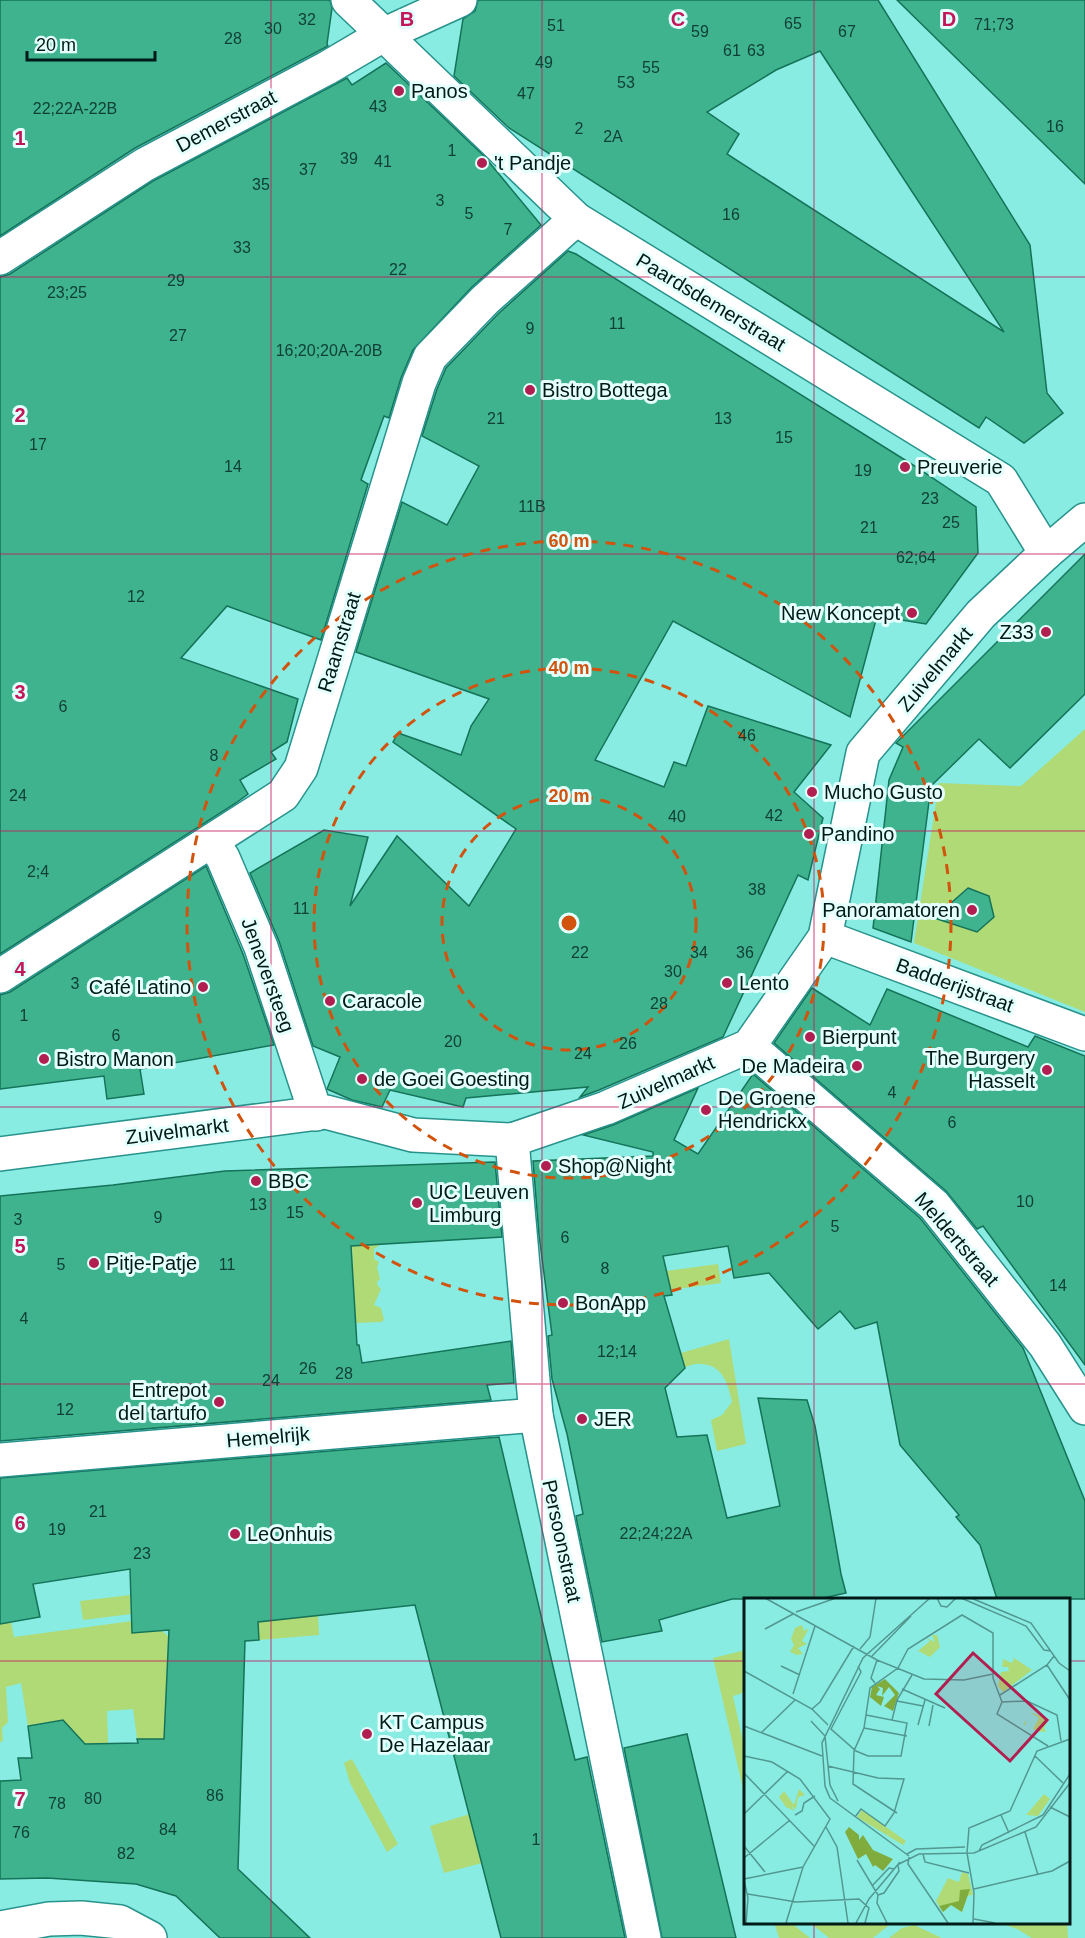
<svg xmlns="http://www.w3.org/2000/svg" width="1085" height="1938" font-family="Helvetica,sans-serif">
<rect width="100%" height="100%" fill="#89ece3"/>
<g fill="#afda76">
<path d="M1085,729V1012L914,943L939,783L1021,786Z"/>
<path d="M380,1245L374,1249V1259L379,1262L377,1267L380,1279L377,1282L378,1286L381,1289L374,1305L381,1308L384,1320L381,1322L355,1323L352,1246Z"/>
<path d="M718,1264L721,1283L670,1290L666,1271Z"/>
<path d="M729,1339L746,1444L717,1451L711,1420L722,1415L732,1402C728,1384 723,1365 701,1364C695,1363 687,1367 682,1368L684,1361L681,1353Z"/>
<path d="M130,1595L131,1614L83,1620L80,1601Z"/>
<path d="M318,1615L319,1635L259,1640L258,1622Z"/>
<path d="M132,1621V1633L162,1631L168,1636L164,1739H137L133,1709L107,1711L108,1744H73L48,1722L28,1726L21,1683L6,1687L8,1722L2,1728L3,1740L0,1743V1624L11,1622L14,1637Z"/>
<path d="M746,1650V1692L733,1696L746,1755V1802L713,1658Z"/>
<path d="M352,1759L398,1844L387,1852L350,1783L344,1763Z"/>
<path d="M470,1814L482,1863L444,1873L430,1826Z"/>
<path d="M774,1922H790L810,1938H779Z"/>
<path d="M809,1922H893L873,1938H829Z"/>
<path d="M997,1922H1067L1068,1938H1032L1017,1929Z"/>
<path d="M914,1925L942,1938H889L902,1928Z"/>
</g>
<g fill="#3fb38e" stroke="#147358" stroke-width="1.5" fill-rule="evenodd">
<path d="M0,0H330L332,8L327,44L328,46L135,148L0,236Z"/>
<path d="M478,0H878L1030,245L1047,393L1063,413L1024,443L986,417L979,428L509,128L454,76L463,19L475,11ZM820,51L1004,332L727,154L739,134L707,112L776,70Z"/>
<path d="M897,0H1085V184Z"/>
<path d="M386,63L484,156L541,225L472,287L413,350L401,378L389,418L384,416L361,480L368,484L321,640L227,606L181,658L298,699L287,742L271,752L276,759L240,780L248,794L236,803L0,954V277L10,274L153,181L347,78L352,85Z"/>
<path d="M568,251L576,254L913,465L976,507L978,553L926,624L877,616L850,717L673,621L595,760L664,787L674,762L686,766L708,706L831,745L794,792L823,818L808,880L798,875L723,1037L599,1090L580,1097L588,1087L466,1098L463,1107L390,1090L382,1107L352,1100L327,1089L340,1057L313,1046L279,941L250,873L324,830L368,837L350,906L397,836L469,906L516,829L393,742L398,733L461,755L471,726L489,699L356,652L402,502L447,525L479,466L422,436L437,389L446,368L498,314Z"/>
<path d="M1085,554V694L1010,768L979,739L931,786L911,942L873,928L889,780L903,747L896,743Z"/>
<path d="M206,866L243,954L274,1045L140,1069L144,1094L107,1099L104,1076L0,1089V995L10,992Z"/>
<path d="M968,888L989,896L994,917L977,932L934,918Z"/>
<path d="M812,988L870,1025L887,989L1028,1047L1035,1036L1085,1056V1365L983,1226L977,1229L946,1191L774,1043Z"/>
<path d="M753,1074L920,1218L1023,1348L1085,1501V1599H997L980,1545L956,1517L959,1515L900,1445L877,1322L855,1329L840,1311L818,1329L769,1273L734,1278L728,1246L663,1256L672,1295L664,1296L685,1368L665,1388L677,1437L707,1435L727,1518L780,1506L758,1398L807,1400L815,1426L841,1574L846,1593L819,1599H732L659,1620L662,1631L602,1642L577,1522L576,1516L583,1514L577,1483L567,1434L552,1379L548,1336L552,1335L539,1235L533,1161L653,1156V1152L583,1135L613,1125L698,1088L674,1140L698,1154Z"/>
<path d="M495,1162L502,1237L351,1246L357,1345H359L362,1363L511,1341L514,1383L487,1385L491,1400L0,1441V1196L113,1185L225,1171Z"/>
<path d="M499,1437L575,1760L587,1757L625,1938H501L415,1605L258,1622L259,1640L245,1641L238,1869L310,1938H220L176,1896L136,1884L47,1878L0,1879V1781L21,1780L18,1758H32L28,1726L63,1720L85,1744L138,1743L137,1739H164L169,1630L132,1633L130,1569L33,1584L40,1617L0,1624V1478Z"/>
<path d="M687,1734L736,1938H662L624,1748Z"/>
</g>
<g fill="none" stroke-linecap="round" stroke-linejoin="round">
<g stroke="#28938c" stroke-width="36">
<g id="minor">
<path d="M348,0L576,219L1001,480L1046,553"/>
<path d="M0,258L144,165L327,68L383,35L460,0"/>
<path d="M212,841L223,858L261,947L316,1114"/>
<path d="M825,937L1085,1034"/>
<path d="M0,976L283,795L301,768L419,383L430,357L485,300L576,219"/>
<path d="M749,1046L934,1205L1045,1345L1085,1408"/>
<path d="M512,1140L536,1415L644,1938"/>
<path d="M0,1154L326,1112L413,1135L512,1140L606,1108L749,1046L825,937L863,753L981,614L1046,553L1085,520"/>
<path d="M0,1460L536,1415"/>
<path d="M0,1928L49,1919L81,1918L120,1922L150,1938"/>
</g>
</g>
<use href="#minor" stroke="#fff" stroke-width="33"/>
</g>
<path fill="none" stroke="#c2185b" stroke-width="1.5" stroke-opacity="0.55" d="M271,0V1938M542,0V1938M814,0V1599M0,277H1085M0,554H1085M0,831H1085M0,1107H1085M0,1384H1085M0,1661H746M1068,1661H1085M814,1922V1938"/>
<g fill="none" stroke="#d1530d" stroke-width="3" stroke-dasharray="10 8">
<circle cx="569" cy="923" r="127"/>
<circle cx="569" cy="923" r="255"/>
<circle cx="569" cy="923" r="382"/>
</g>
<g fill="#b01f4f" stroke="#e4fffc" stroke-width="2">
<circle cx="399" cy="91" r="6"/>
<circle cx="482" cy="163" r="6"/>
<circle cx="530" cy="390" r="6"/>
<circle cx="905" cy="467" r="6"/>
<circle cx="912" cy="613" r="6"/>
<circle cx="1046" cy="632" r="6"/>
<circle cx="812" cy="792" r="6"/>
<circle cx="809" cy="834" r="6"/>
<circle cx="972" cy="910" r="6"/>
<circle cx="727" cy="983" r="6"/>
<circle cx="203" cy="987" r="6"/>
<circle cx="330" cy="1001" r="6"/>
<circle cx="810" cy="1037" r="6"/>
<circle cx="44" cy="1059" r="6"/>
<circle cx="857" cy="1066" r="6"/>
<circle cx="1047" cy="1070" r="6"/>
<circle cx="362" cy="1079" r="6"/>
<circle cx="706" cy="1110" r="6"/>
<circle cx="546" cy="1166" r="6"/>
<circle cx="256" cy="1181" r="6"/>
<circle cx="417" cy="1203" r="6"/>
<circle cx="94" cy="1263" r="6"/>
<circle cx="563" cy="1303" r="6"/>
<circle cx="219" cy="1402" r="6"/>
<circle cx="582" cy="1419" r="6"/>
<circle cx="235" cy="1534" r="6"/>
<circle cx="367" cy="1734" r="6"/>
</g>
<g text-anchor="middle" stroke-width="6" stroke-linejoin="round" paint-order="stroke">
<g font-size="16" fill="#104035">
<text x="307" y="25">32</text>
<text x="793" y="29">65</text>
<text x="994" y="30">71;73</text>
<text x="556" y="31">51</text>
<text x="273" y="34">30</text>
<text x="700" y="37">59</text>
<text x="847" y="37">67</text>
<text x="233" y="44">28</text>
<text x="732" y="56">61</text>
<text x="756" y="56">63</text>
<text x="544" y="68">49</text>
<text x="651" y="73">55</text>
<text x="626" y="88">53</text>
<text x="526" y="99">47</text>
<text x="378" y="112">43</text>
<text x="75" y="114">22;22A-22B</text>
<text x="1055" y="132">16</text>
<text x="579" y="134">2</text>
<text x="613" y="142">2A</text>
<text x="452" y="156">1</text>
<text x="349" y="164">39</text>
<text x="383" y="167">41</text>
<text x="308" y="175">37</text>
<text x="261" y="190">35</text>
<text x="440" y="206">3</text>
<text x="469" y="219">5</text>
<text x="731" y="220">16</text>
<text x="508" y="235">7</text>
<text x="242" y="253">33</text>
<text x="398" y="275">22</text>
<text x="176" y="286">29</text>
<text x="67" y="298">23;25</text>
<text x="617" y="329">11</text>
<text x="530" y="334">9</text>
<text x="178" y="341">27</text>
<text x="329" y="356">16;20;20A-20B</text>
<text x="496" y="424">21</text>
<text x="723" y="424">13</text>
<text x="784" y="443">15</text>
<text x="38" y="450">17</text>
<text x="233" y="472">14</text>
<text x="863" y="476">19</text>
<text x="930" y="504">23</text>
<text x="532" y="512">11B</text>
<text x="951" y="528">25</text>
<text x="869" y="533">21</text>
<text x="916" y="563">62;64</text>
<text x="136" y="602">12</text>
<text x="63" y="712">6</text>
<text x="747" y="741">46</text>
<text x="214" y="761">8</text>
<text x="18" y="801">24</text>
<text x="774" y="821">42</text>
<text x="677" y="822">40</text>
<text x="38" y="877">2;4</text>
<text x="757" y="895">38</text>
<text x="301" y="914">11</text>
<text x="580" y="958">22</text>
<text x="699" y="958">34</text>
<text x="745" y="958">36</text>
<text x="673" y="977">30</text>
<text x="75" y="989">3</text>
<text x="659" y="1009">28</text>
<text x="24" y="1021">1</text>
<text x="116" y="1041">6</text>
<text x="453" y="1047">20</text>
<text x="628" y="1049">26</text>
<text x="583" y="1059">24</text>
<text x="892" y="1098">4</text>
<text x="952" y="1128">6</text>
<text x="1025" y="1207">10</text>
<text x="258" y="1210">13</text>
<text x="295" y="1218">15</text>
<text x="158" y="1223">9</text>
<text x="18" y="1225">3</text>
<text x="835" y="1232">5</text>
<text x="565" y="1243">6</text>
<text x="61" y="1270">5</text>
<text x="227" y="1270">11</text>
<text x="605" y="1274">8</text>
<text x="1058" y="1291">14</text>
<text x="24" y="1324">4</text>
<text x="617" y="1357">12;14</text>
<text x="308" y="1374">26</text>
<text x="344" y="1379">28</text>
<text x="271" y="1386">24</text>
<text x="65" y="1415">12</text>
<text x="98" y="1517">21</text>
<text x="57" y="1535">19</text>
<text x="656" y="1539">22;24;22A</text>
<text x="142" y="1559">23</text>
<text x="215" y="1801">86</text>
<text x="93" y="1804">80</text>
<text x="57" y="1809">78</text>
<text x="168" y="1835">84</text>
<text x="21" y="1838">76</text>
<text x="536" y="1845">1</text>
<text x="126" y="1859">82</text>
</g>
<g font-size="20" fill="#001a17" stroke="#e4fffc" text-anchor="start">
<text x="411" y="98">Panos</text>
<text x="494" y="170">'t Pandje</text>
<text x="542" y="397">Bistro Bottega</text>
<text x="917" y="474">Preuverie</text>
<text x="900" y="620" text-anchor="end">New Koncept</text>
<text x="1034" y="639" text-anchor="end">Z33</text>
<text x="824" y="799">Mucho Gusto</text>
<text x="821" y="841">Pandino</text>
<text x="960" y="917" text-anchor="end">Panoramatoren</text>
<text x="739" y="990">Lento</text>
<text x="191" y="994" text-anchor="end">Café Latino</text>
<text x="342" y="1008">Caracole</text>
<text x="822" y="1044">Bierpunt</text>
<text x="1035" y="1065" text-anchor="end">The Burgery<tspan x="1035" dy="23">Hasselt</tspan></text>
<text x="56" y="1066">Bistro Manon</text>
<text x="845" y="1073" text-anchor="end">De Madeira</text>
<text x="374" y="1086">de Goei Goesting</text>
<text x="718" y="1105">De Groene<tspan x="718" dy="23">Hendrickx</tspan></text>
<text x="558" y="1173">Shop@Night</text>
<text x="268" y="1188">BBC</text>
<text x="429" y="1199">UC Leuven<tspan x="429" dy="23">Limburg</tspan></text>
<text x="106" y="1270">Pitje-Patje</text>
<text x="575" y="1310">BonApp</text>
<text x="207" y="1397" text-anchor="end">Entrepot<tspan x="207" dy="23">del tartufo</tspan></text>
<text x="594" y="1426">JER</text>
<text x="247" y="1541">LeOnhuis</text>
<text x="379" y="1729">KT Campus<tspan x="379" dy="23">De Hazelaar</tspan></text>
</g>
<g font-size="20" fill="#001a17" stroke="#e4fffc">
<text transform="translate(226 121) rotate(-28)" y="7">Demerstraat</text>
<text transform="translate(711 302) rotate(31)" y="7">Paardsdemerstraat</text>
<text transform="translate(339 642) rotate(-73)" y="7">Raamstraat</text>
<text transform="translate(935 669) rotate(-50)" y="7">Zuivelmarkt</text>
<text transform="translate(268 975) rotate(70)" y="7">Jeneversteeg</text>
<text transform="translate(955 985) rotate(20)" y="7">Badderijstraat</text>
<text transform="translate(666 1082) rotate(-24)" y="7">Zuivelmarkt</text>
<text transform="translate(177 1131) rotate(-7)" y="7">Zuivelmarkt</text>
<text transform="translate(957 1239) rotate(49)" y="7">Meldertstraat</text>
<text transform="translate(268 1437) rotate(-5)" y="7">Hemelrijk</text>
<text transform="translate(562 1541) rotate(78)" y="7">Persoonstraat</text>
</g>
</g>
<g transform="translate(744 1598)">
<rect width="326" height="326" fill="#89ece3"/>
<path d="M58,27L60,33L65,30L58,43L63,46L54,50L59,56L53,57L46,54L50,47L47,41L51,30ZM188,37H193L196,49L186,59L174,53L186,43L182,40L191,44ZM270,60L288,72L259,94L254,88L257,74L265,73L264,69H258L259,61L268,65ZM286,114L305,121L300,130L302,134L293,133L280,126L282,122V127L289,131L295,120ZM55,191L61,197L54,199L52,211L47,208L51,213L42,209L35,199L40,193L50,207ZM300,196L306,201L294,218L282,217ZM118,212L162,243L159,247L113,219ZM218,274L224,276L229,297L221,298L218,314L207,307L199,314L192,303L204,280L215,284Z" fill="#afda76"/>
<path d="M141,81L155,95L149,113L140,108L151,97L145,89L138,98L139,90L133,88L136,91L132,97L140,99L137,108L126,99L128,89ZM105,229L115,237V242L119,237L129,252L149,261L139,273L131,267L129,269L122,256L114,261L101,234ZM226,291L218,314L207,307L199,314L195,308L215,303L216,292Z" fill="#80ac3e"/>
<path fill="none" stroke="#529891" stroke-width="1.5" d="M21,0L133,62L180,81L220,82L249,76M193,0L197,8L203,9L212,0M217,0L282,28L300,52L307,53M227,0L287,25L315,65L326,73M52,14L92,0M21,31L49,16M116,51L126,39L132,0M128,58L167,18M303,67L326,102M37,68L56,77M114,68L117,74L87,131L112,153L124,158H157L163,125L122,117M0,73L68,111L84,127M131,85L127,80L133,62M158,91L201,110M49,96L71,28M256,97L303,67L310,58M153,103L179,108M258,104L283,103L313,117L317,143M68,111L76,104L110,48M148,122L153,102L168,77M67,123L81,138L86,187L94,203M174,127L181,102M0,128L78,158M185,128L189,107M120,130L163,138M17,135L51,102M0,158L28,164L56,181L86,221L59,269L42,325M291,158L319,185M84,168L134,180L160,181L150,215L141,228L117,211L111,219M0,175L70,248M306,209L326,219M153,215L109,186L110,153L120,130L126,90L154,70L164,51L218,17L249,35V80L258,104L253,116L304,148M0,216L44,173M51,217L58,213L60,205L71,198M257,217L265,235M299,217L326,176M82,229L93,249L104,325M281,234L294,277M0,248L21,274M235,253L238,247L299,217M223,255L225,230L266,213L293,153L326,141M223,255L230,295L229,325M163,256L172,251L221,249M179,256L181,264L225,275M165,258L86,200L81,188L78,145L119,60L186,0M165,259L164,266L204,325M0,260L46,222M113,262L134,297L133,305L143,325M155,266L175,256L230,255L292,229L326,185M0,281L59,269M0,282L4,300L2,325M128,288L145,270L150,271M230,291L308,273L326,263M4,296L52,304L115,301L125,310L121,325M134,297L140,295L155,273L154,267M230,321L251,325M112,325L125,301L156,264"/>
<path fill="#b01f4f" fill-opacity="0.15" stroke="#b01f4f" stroke-width="3" d="M229,55L303,122L266,163L192,96Z"/>
<rect width="326" height="326" fill="none" stroke="#001a17" stroke-width="3"/>
</g>
<g font-size="20" text-anchor="middle" font-weight="bold" fill="#c2185b" stroke="#e4fffc" stroke-width="6" stroke-linejoin="round" paint-order="stroke">
<text x="407" y="26">B</text>
<text x="678" y="26">C</text>
<text x="949" y="26">D</text>
<text x="20" y="145">1</text>
<text x="20" y="422">2</text>
<text x="20" y="699">3</text>
<text x="20" y="976">4</text>
<text x="20" y="1253">5</text>
<text x="20" y="1530">6</text>
<text x="20" y="1806">7</text>
</g>
<circle cx="569" cy="923" r="9" fill="#d1530d" stroke="#e4fffc" stroke-width="3"/>
<g font-size="18" text-anchor="middle" font-weight="bold" fill="#d1530d" stroke="#e4fffc" stroke-width="6" stroke-linejoin="round" paint-order="stroke">
<text x="569" y="547">60 m</text>
<text x="569" y="674">40 m</text>
<text x="569" y="802">20 m</text>
</g>
<path d="M27 51v9h128v-9" fill="none" stroke="#001a17" stroke-width="3"/>
<text x="36" y="51" font-size="18" fill="#001a17" stroke="#e4fffc" stroke-width="4.5" paint-order="stroke">20 m</text>
</svg>
